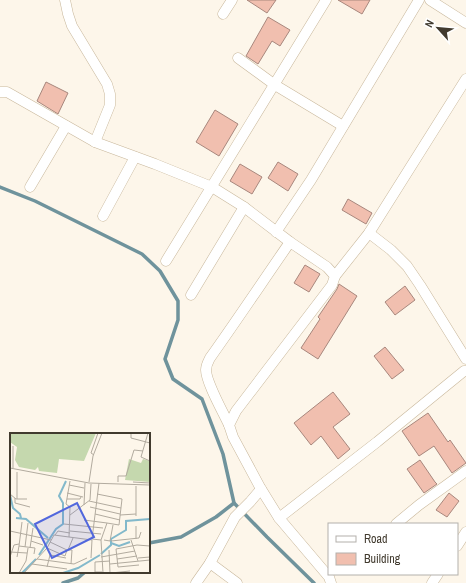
<svg xmlns="http://www.w3.org/2000/svg" width="466" height="583" font-family="'Archivo Narrow',sans-serif">
<rect width="100%" height="100%" fill="#fdf6ea"/>
<g fill="none" stroke-linecap="round" stroke-linejoin="round">
<g stroke="#6f939c" stroke-width="3.5">
<path d="M0,187L35,201L142,254L160,271L178,301V320L165,359L173,379L202,399L223,454L234,503L267,537L314,583"/>
<path d="M149,543L181,537L216,517L234,503"/>
<path d="M63,583L78,578L85,572"/>
</g>
</g>
<g fill="#f1bfaf" stroke="#a8877d">
<path d="M247,0H276L267,13Z"/>
<path d="M338,0H370L362,14Z"/>
<path d="M268,17L290,30L280,46L272,41L258,64L246,56Z"/>
<path d="M46,82L68,93L58,114L37,101Z"/>
<path d="M215,110L238,124L219,156L196,142Z"/>
<path d="M278,162L298,174L288,191L268,178Z"/>
<path d="M240,164L262,177L252,194L230,181Z"/>
<path d="M348,199L372,213L366,224L342,210Z"/>
<path d="M305,265L320,274L309,292L294,283Z"/>
<path d="M339,284L357,296L318,359L301,348L320,319L318,317L337,289Z"/>
<path d="M405,286L415,300L395,315L385,302Z"/>
<path d="M385,347L404,370L392,379L374,356Z"/>
<path d="M333,392L350,414L333,427L350,449L338,459L321,436L311,445L294,423Z"/>
<path d="M428,413L448,442L450,440L466,463L452,473L434,446L419,456L402,431Z"/>
<path d="M420,460L435,482L437,484L424,493L407,469Z"/>
<path d="M449,493L459,501L447,517L436,510Z"/>
</g>
<g fill="none" stroke-linecap="round" stroke-linejoin="round">
<g stroke="#c8b79b" stroke-width="11">
<g id="minor">
<path d="M65,0L68,14L72,26L107,84L110,94V105L95,142"/>
<path d="M430,0L466,23"/>
<path d="M223,14L232,0"/>
<path d="M238,58L275,85L343,126"/>
<path d="M0,92H7L95,142L155,164L212,187L244,207L290,242L327,267L335,276L332,285L236,411L229,425L233,437L261,489L279,518L329,577L331,583"/>
<path d="M30,187L66,126"/>
<path d="M103,216L135,157"/>
<path d="M276,232L311,180L419,0"/>
<path d="M369,233L391,250L407,266L420,285L466,359"/>
<path d="M166,261L326,0"/>
<path d="M335,276L369,233L466,79"/>
<path d="M191,295L244,207"/>
<path d="M229,425C223,412 206,382 206,370C206,365 208,362 210,358C237,320 263,281 290,242"/>
<path d="M279,518L377,442L464,371H466"/>
<path d="M396,524L419,505L466,471"/>
<path d="M457,546L466,532"/>
<path d="M210,563L237,583"/>
<path d="M196,583L210,563L235,517L250,502L261,489"/>
<path d="M432,583L438,574"/>
</g>
</g>
<use href="#minor" stroke="#fff" stroke-width="10"/>
</g>
<g transform="translate(10 433)">
<rect width="140" height="140" fill="#fdf6ea"/>
<path d="M0,0H86L74,28L49,26L47,40L29,38L28,34L25,37L9,34L5,27L7,14L0,9ZM119,26L131,30L133,26L140,28V49L115,47Z" fill="#c5d8ae"/>
<path fill="none" stroke="#83b9cb" stroke-width="2" d="M0,62L3,75L10,81L11,85M6,85L16,86L38,105M101,110L109,113L120,109M91,121L101,112V106L116,97V88L140,86M29,122L46,96L53,91V70L49,63L56,48M12,140L26,126M29,140H44M53,140L68,135L90,122"/>
<path fill="none" stroke="#b2ab9f" stroke-width="1" d="M121,0V5L140,10M138,0L131,24L140,28M3,13V35M84,22L81,20L88,0M0,35L79,50L140,52M79,49L83,23L92,0M108,49V43H116L124,17L133,18M123,49L140,50M89,50L82,106L91,107L93,140M59,52L74,55M57,60L73,64M0,61L6,66H17M87,61L112,66L109,92L97,90L91,107M5,65V70L20,74M7,66V39M57,66H70L71,64M79,68L111,75M74,72L75,50M80,74L110,81M85,81L110,87M60,82L80,67L81,51M110,82L126,81M126,83V53M74,87L97,90M54,91L93,95M0,98L41,107M60,98L91,101M45,102L48,98L60,100M59,104L82,107L81,125M126,106V93M94,107L100,108L103,92M121,107L128,128M21,108L33,112M101,108L129,105L131,99M9,113L12,89M15,114L18,90M20,115L23,95M37,115L55,123L57,117L40,109M58,117H62L61,131M58,117L63,105M99,117L100,140M0,119L17,120M0,124L4,112L9,111M7,124L9,113L25,115L24,121M91,124L125,118M128,125L140,124M27,126L64,131L77,125M107,126L127,123M22,131L57,136M100,131L140,127M129,132L108,134L106,116L127,112L140,113M37,134L40,122L56,125M92,139H85V129L100,128M9,140L16,128L18,115M14,140L37,115L44,102L59,104L60,74L56,71L60,48M101,140L120,138M126,140H140"/>
<path fill="#5167dd" fill-opacity="0.15" stroke="#5167dd" stroke-width="2" d="M67,70L84,104L42,125L25,91Z"/>
<rect width="140" height="140" fill="none" stroke="#413a2e" stroke-width="2"/>
</g>
<rect x="328" y="523" width="130" height="52" fill="#ffffff" stroke="#b3b0ab"/>
<rect x="336" y="536" width="20" height="6" fill="#ffffff" stroke="#b3b0ab"/>
<text x="364" y="543" font-size="12" fill="#413a2e">Road</text>
<rect x="336" y="553" width="20" height="12" fill="#f1bfaf" stroke="#b3b0ab"/>
<text x="364" y="563" font-size="12" fill="#413a2e">Building</text>
<g transform="translate(438 28) rotate(297)" stroke="#ffffff" stroke-width="3" paint-order="stroke">
<path d="M0-3L7 15L0 10L-7 15Z" fill="#413a2e"/>
<text y="-6" font-size="11" font-weight="bold" text-anchor="middle" fill="#413a2e">N</text>
</g>
</svg>
